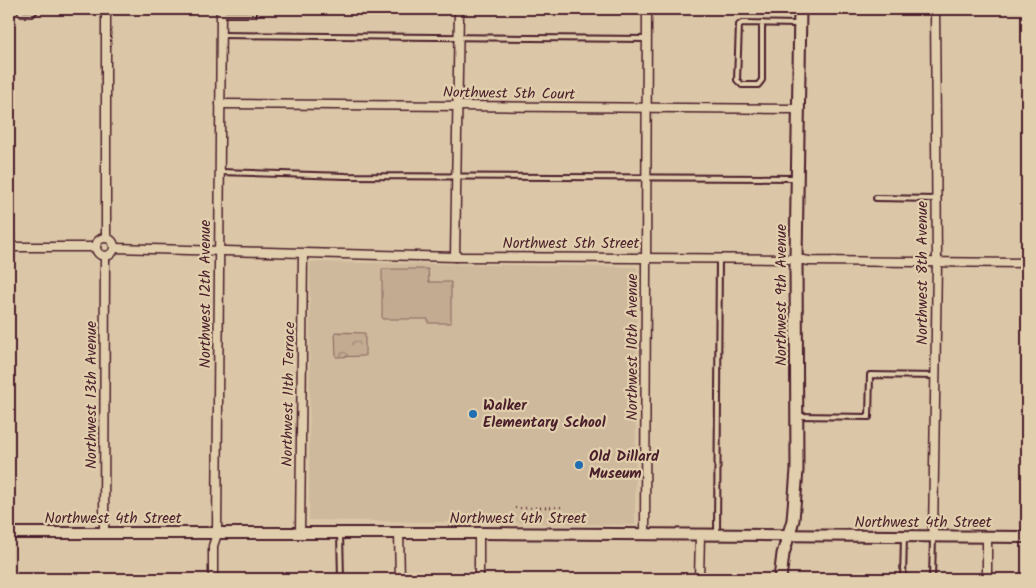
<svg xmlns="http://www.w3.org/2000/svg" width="1036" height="588" font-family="Kalam,sans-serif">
<defs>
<pattern id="forest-crowns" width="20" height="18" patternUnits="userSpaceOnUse" patternTransform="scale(1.25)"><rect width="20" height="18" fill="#c3ab92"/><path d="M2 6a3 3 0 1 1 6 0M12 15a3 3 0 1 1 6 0" fill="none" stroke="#a08b77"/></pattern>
</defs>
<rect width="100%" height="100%" fill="#dbc7a7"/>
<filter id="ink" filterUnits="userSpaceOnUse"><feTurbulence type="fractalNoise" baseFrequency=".02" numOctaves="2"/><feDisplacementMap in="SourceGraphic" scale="10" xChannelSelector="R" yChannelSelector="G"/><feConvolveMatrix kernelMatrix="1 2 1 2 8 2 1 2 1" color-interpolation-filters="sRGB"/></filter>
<g filter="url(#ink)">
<path fill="#cfb99c" d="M310,262L637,267L635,525L309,520Z"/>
<path fill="url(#forest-crowns)" stroke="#86655e" d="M335,332L365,333V356L336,357Z"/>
<path fill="#c3ab92" stroke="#86655e" d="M382,269H428L429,282H451V323H428V319H382Z"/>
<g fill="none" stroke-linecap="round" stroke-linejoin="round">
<g stroke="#4a1f2b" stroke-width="8">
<g id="service">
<path d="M19,9L22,14H32L36,9"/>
<path d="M221,14H254V9"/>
<path d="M762,23V80L758,85H742L737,80L739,25L742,23L797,24"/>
<path d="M221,35L647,39"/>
<path d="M219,172L346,176L795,178"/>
<path d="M876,198L936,199"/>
<path d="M799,416L869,417L870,375L935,376"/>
<path d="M340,533L341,579"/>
<path d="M717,533L719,258"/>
<path d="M903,579L904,536"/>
<path d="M932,579L933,537"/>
</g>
</g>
<g stroke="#4a1f2b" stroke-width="11">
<g id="minor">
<path d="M220,104L797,109"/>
<path d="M106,237V9"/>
<circle cx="105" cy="247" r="9"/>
<path d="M9,247H96"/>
<path d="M115,248L455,257L796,259L810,261L1027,263"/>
<path d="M455,257L459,9"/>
<path d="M104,533L105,256"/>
<path d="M399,533L400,579"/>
<path d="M479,533V579"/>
<path d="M300,534L303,254"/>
<path d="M645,535L647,9"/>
<path d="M933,537L937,262L935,9"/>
<path d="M213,579V546L217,534L221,9"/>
<path d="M699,579L700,535"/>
<path d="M987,579V537"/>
</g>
</g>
<g stroke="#4a1f2b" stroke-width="14">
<path id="tertiary" d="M9,533H479L1027,537"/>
</g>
<g stroke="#4a1f2b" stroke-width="15">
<path id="secondary" d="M780,579L783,554L793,520L797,470L796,259L800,9"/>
</g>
<path stroke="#4a1f2b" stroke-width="2" stroke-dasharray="1 4" stroke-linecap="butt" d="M515,508L564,507"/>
<use href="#service" stroke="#e1ceac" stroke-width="4"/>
<use href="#minor" stroke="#e1ceac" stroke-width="8"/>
<use href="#tertiary" stroke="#e1ceac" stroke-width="10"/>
<use href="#secondary" stroke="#e1ceac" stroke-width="11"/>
</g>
</g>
<g fill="#1f6fb2" stroke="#e1ceac" stroke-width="2">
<circle cx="473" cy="414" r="5"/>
<circle cx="579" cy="465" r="5"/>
</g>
<g text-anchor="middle" stroke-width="4.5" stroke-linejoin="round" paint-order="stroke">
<g font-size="15" fill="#4a1f2b" stroke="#e1ceac">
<text transform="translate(509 93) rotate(1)" y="5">Northwest 5th Court</text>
<text x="571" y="248">Northwest 5th Street</text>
<text transform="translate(922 273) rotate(-90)" y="5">Northwest 8th Avenue</text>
<text transform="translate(205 294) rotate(-90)" y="5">Northwest 12th Avenue</text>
<text transform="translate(781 295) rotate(-90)" y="5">Northwest 9th Avenue</text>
<text transform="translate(632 347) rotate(-90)" y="5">Northwest 10th Avenue</text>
<text transform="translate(288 394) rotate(-89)" y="5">Northwest 11th Terrace</text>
<text transform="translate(91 395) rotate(-90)" y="5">Northwest 13th Avenue</text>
<text x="113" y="523">Northwest 4th Street</text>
<text x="518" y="523">Northwest 4th Street</text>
<text x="923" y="527">Northwest 4th Street</text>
</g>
<g font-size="15" font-weight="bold" fill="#4a1f2b" stroke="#e1ceac" text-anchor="start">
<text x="483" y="410">Walker<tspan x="483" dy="17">Elementary School</tspan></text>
<text x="589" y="461">Old Dillard<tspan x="589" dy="17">Museum</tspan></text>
</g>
</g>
<rect width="1036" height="588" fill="none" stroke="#e1ceac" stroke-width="30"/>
<rect x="15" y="15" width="1006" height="558" fill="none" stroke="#4a1f2b" stroke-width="2" filter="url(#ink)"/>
</svg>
